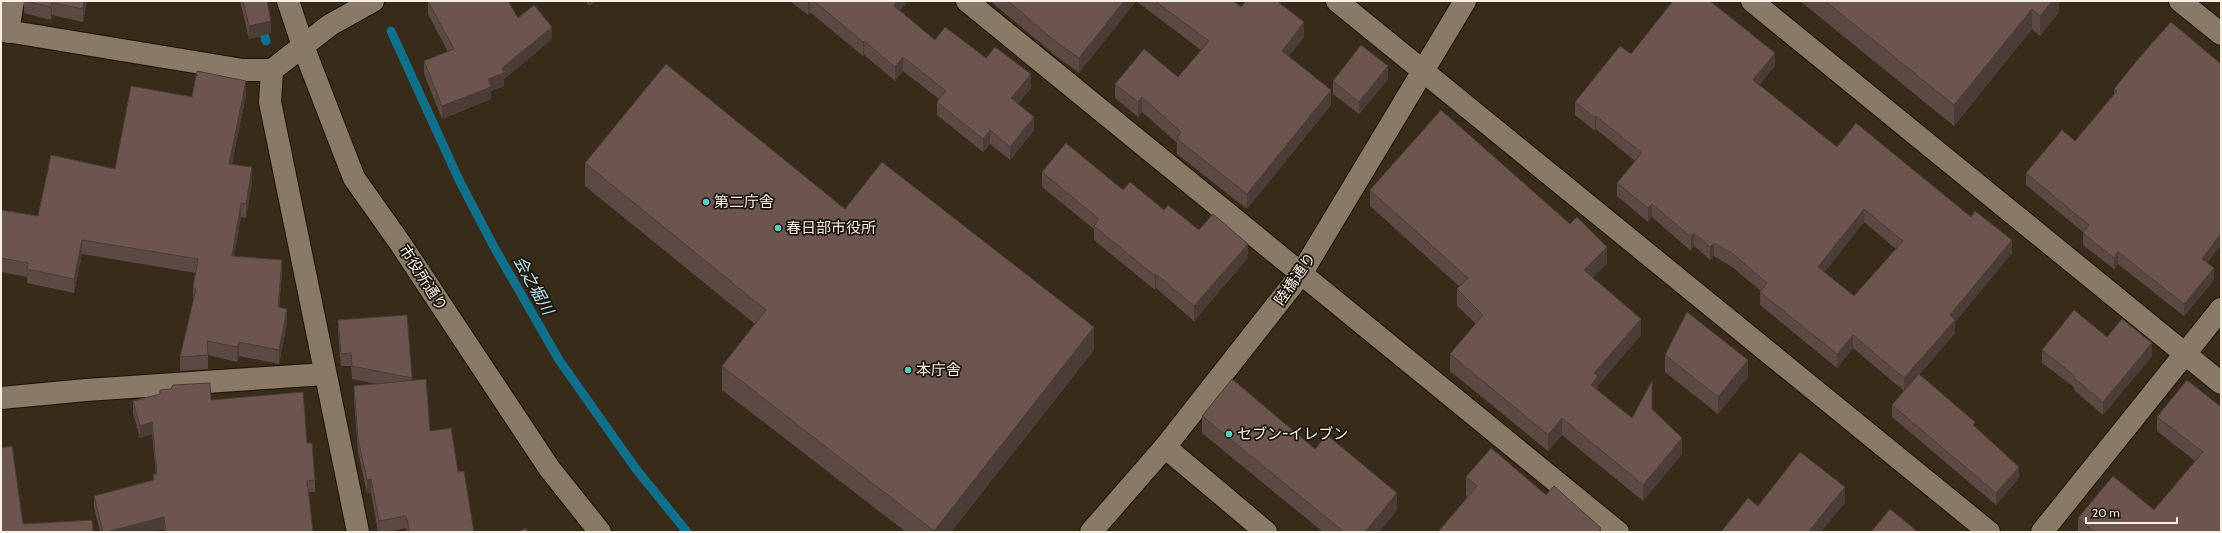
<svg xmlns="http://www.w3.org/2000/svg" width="2222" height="533" font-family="Cabin,'Noto Sans JP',sans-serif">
<rect width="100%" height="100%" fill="#372b1a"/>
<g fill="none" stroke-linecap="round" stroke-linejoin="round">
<g stroke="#106f8a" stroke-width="9">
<path d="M254,1L266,41"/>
<path d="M391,31L460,182L494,247L559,360L636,469L687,532"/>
</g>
<g stroke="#1e1304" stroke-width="24">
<g id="minor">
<path d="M967,1L1618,532"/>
<path d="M1752,1L2221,383"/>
<path d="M2180,1L2221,34"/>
<path d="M1,30L243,70H272L330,25L373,1"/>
<path d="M8,32L13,1"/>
<path d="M272,70L270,102L358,532"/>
<path d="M1,398L86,390L325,374"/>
<path d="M1165,447L1266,532"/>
</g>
</g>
<g stroke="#1e1304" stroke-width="24">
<g id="tertiary">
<path d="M288,1L303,46L354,178L400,243L549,468L600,532"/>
<path d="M1337,1L1989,532"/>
<path d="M1091,532L1165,447L1301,274L1465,1"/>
<path d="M2042,532L2221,309"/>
</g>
</g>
<use href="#minor" stroke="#897a68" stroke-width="22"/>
<use href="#tertiary" stroke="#897a68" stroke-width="22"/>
</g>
<g fill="#5d4944" fill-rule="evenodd">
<path d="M24,1H87L83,22L52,15L51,20L24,13Z"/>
<path d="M240,1H267L271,33L249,39Z"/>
<path d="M428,1L518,18L552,39L504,79V86L491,91V99L442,119L424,74V61L448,52L428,14Z"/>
<path d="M586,1H596L589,6Z"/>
<path d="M790,1H908L900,11L935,40L986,58L1031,88L1018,104L1034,130L1010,160L990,144L983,152L937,115V102L939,99L903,71L895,81L864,55L863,56L810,12L808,15Z"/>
<path d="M990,1H1233L1241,7L1304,37L1289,56L1331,105L1247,209L1177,154V143L1142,112L1138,117L1115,98V84L1178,77L1201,50L1136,1L1079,73L1056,56Z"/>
<path d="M1800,1H2059V12L2040,36L2032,29L1954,126Z"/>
<path d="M1713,3L1775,66L1759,85L1837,147L2012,253L1955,322V333L1919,375L1975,428L2019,478L1996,505L1892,417V405L1904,391L1853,348L1837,368L1760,305V292L1761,291L1732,267L1714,256L1710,260L1694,246L1691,251L1652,217L1648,222L1617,196V183L1635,161L1596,129L1595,131L1575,115V102L1631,54ZM1864,222L1896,249L1854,296L1824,272Z"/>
<path d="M2221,64V245L2207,263L2214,280L2184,316L2118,264L2114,269L2083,245V232L2026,185V173L2075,141L2114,94V89Z"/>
<path d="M1388,79L1359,114L1333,94V81Z"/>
<path d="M246,95L232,164L252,182L246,218L241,217L234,256L282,274L279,307L287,323L279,364L239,356L237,362L208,355V369L180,371V357L193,303V288L196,273L82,254L74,293L27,283V277L1,272V210L38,216L115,169L192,97Z"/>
<path d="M585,163L845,209L1094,350L951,532H906L722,390V366L755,324L585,186Z"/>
<path d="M1042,172L1123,190L1164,210L1248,258L1194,321L1156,288L1155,290L1094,240V229L1042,187Z"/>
<path d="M1370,190L1607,263L1593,278L1641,335L1598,385V391L1632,418L1652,409L1682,454L1643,501L1562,435L1548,451L1450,371V354L1476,324L1457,306V289L1460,287L1370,206Z"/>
<path d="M407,315L412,381L430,431L458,472L474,532H407L406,528L388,532H378L371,492L367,493L358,452L354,399V386L377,384L352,379L351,366H341L338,332V320Z"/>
<path d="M2107,337L2152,356L2103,415L2074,390V387L2042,363V350Z"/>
<path d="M1665,355L1748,377L1718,414L1665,372Z"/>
<path d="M211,400L307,443L315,480V492H309L313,532H165L164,529L152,532H100L94,508V496L153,480V474H156L152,434L140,438L133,413V401Z"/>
<path d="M2221,407V532H2078V518L2154,510L2195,461L2157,431V417Z"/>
<path d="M1202,416L1315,449L1397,510L1379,532H1323L1202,433Z"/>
<path d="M1466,477L1546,495L1601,532L1468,497L1466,496Z"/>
</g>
<g fill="#4c3c37">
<path d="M84,1H87L83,22V9Z"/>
<path d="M589,1H596L589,6Z"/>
<path d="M808,1H810V12L808,15Z"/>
<path d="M897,1H908L894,19V6Z"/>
<path d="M1124,1H1136L1079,73V58Z"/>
<path d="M2052,1H2059V12L2040,36V16Z"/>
<path d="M52,3V15L51,20V7Z"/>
<path d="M2032,9V29L1954,126V105Z"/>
<path d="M271,21V33L249,39V26Z"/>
<path d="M1304,22V37L1282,65V51Z"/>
<path d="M552,27V39L504,79V86L491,91V99L442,119V106L488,79Z"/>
<path d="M2,36V53L1,56V39Z"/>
<path d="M864,41V55L863,56V42Z"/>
<path d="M1775,53V66L1753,93V80Z"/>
<path d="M903,57V71L895,81V67Z"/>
<path d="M1388,66V79L1359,114V102Z"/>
<path d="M1031,74V88L1011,112V98Z"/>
<path d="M246,81V95L229,178V164Z"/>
<path d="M1331,90V105L1247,209V194Z"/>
<path d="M1142,97V112L1138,117V102Z"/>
<path d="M1596,116V129L1595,131V118Z"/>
<path d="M1034,117V130L1010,160V147Z"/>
<path d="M990,130V144L983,152V139Z"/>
<path d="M252,167V182L246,218V204Z"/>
<path d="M241,203V217L232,270V256Z"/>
<path d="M1652,204V217L1648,222V208Z"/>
<path d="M1864,209V222L1818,281V267Z"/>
<path d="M1694,233V246L1691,251V237Z"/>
<path d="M2221,233V245L2202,270V259Z"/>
<path d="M82,240V254L74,293V279Z"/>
<path d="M2012,240V253L1955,322V333L1904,392V378L1950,315Z"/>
<path d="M1714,243V256L1710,260V247Z"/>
<path d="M1248,244V258L1194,321V306Z"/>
<path d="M1607,247V263L1584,287V270Z"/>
<path d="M2118,252V264L2114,269V258Z"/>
<path d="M282,260V274L278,321V307Z"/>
<path d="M2214,268V280L2184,316V304Z"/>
<path d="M1156,274V288L1155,290V276Z"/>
<path d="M287,309V323L279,364V350Z"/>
<path d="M1641,319V335L1598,385V393L1591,385L1594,373Z"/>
<path d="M1094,327V350L951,532H934V531Z"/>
<path d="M1853,335V348L1837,368V354Z"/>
<path d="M239,342V356L237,362V347Z"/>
<path d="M2152,343V356L2103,415V402Z"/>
<path d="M1748,360V377L1718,414V397Z"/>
<path d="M1562,418V435L1548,451V435Z"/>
<path d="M152,422V434L140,438V426Z"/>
<path d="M1682,438V454L1643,501V485Z"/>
<path d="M2019,467V478L1996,505V493Z"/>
<path d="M371,479V492L367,493V480Z"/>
<path d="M1845,487V503L1821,532H1808Z"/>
<path d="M1397,493V510L1379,532H1365Z"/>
<path d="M164,517V529L152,532H106Z"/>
<path d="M1601,528V532H1598Z"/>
</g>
<g fill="#6c554f" stroke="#4c3c37" fill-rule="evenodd">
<path d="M26,1H84L83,9L52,3L51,7Z"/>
<path d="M243,1H267L271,21L249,26Z"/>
<path d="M428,1H508L518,18L534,5L552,27L502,68L504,73L488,79L491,87L442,106L424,61L454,49Z"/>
<path d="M814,1H897L894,6L935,40L945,27L986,58L995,47L1031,74L1011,98L1034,117L1010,147L990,130L983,139L937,102L946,91L903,57L895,67L864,41L863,42Z"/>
<path d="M1008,1H1124L1079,58L1056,42Z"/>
<path d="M1155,1H1233L1241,7L1246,1H1277L1304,22L1282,51L1331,90L1247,194L1177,139L1181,132L1142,97L1138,102L1115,84L1144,49L1178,77L1209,41Z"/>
<path d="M1673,1H1710L1775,53L1753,80L1837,147L1856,123L1971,217L1975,211L2012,240L1950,315L1955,320L1904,378L1853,335L1837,354L1760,292L1767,283L1732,253L1714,243L1710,247L1694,233L1691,237L1652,204L1648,208L1617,183L1642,153L1596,116L1595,118L1575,102L1620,46L1631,54ZM1864,209L1903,241L1854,296L1818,267Z"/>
<path d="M1825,1H2052L2040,16L2032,9L1954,105Z"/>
<path d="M2171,22L2221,64V233L2202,259L2214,268L2184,304L2118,252L2114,258L2083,233L2089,225L2026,173L2062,130L2075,141L2117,91L2114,89L2139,58Z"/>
<path d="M1361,45L1388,66L1359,102L1333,81Z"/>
<path d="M666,64L845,209L882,162L1094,327L934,531L722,366L766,310L585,163Z"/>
<path d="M197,71L246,81L229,164L252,167L246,204L241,203L232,256L282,260L278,307L287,309L279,350L239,342L237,347L207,341L208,355L180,357L196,289L193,288L198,259L82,240L74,279L27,269L28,263L1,258V210L38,216L51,155L115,169L131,86L192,97Z"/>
<path d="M1441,110L1570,224L1577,217L1607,247L1584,270L1641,319L1594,373L1598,376L1591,385L1632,418L1652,381V409L1682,438L1643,485L1562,418L1548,435L1450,354L1483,315L1457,289L1468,278L1370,190Z"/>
<path d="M1066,143L1123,190L1130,182L1164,210L1168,205L1199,230L1213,214L1248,244L1194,306L1156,274L1155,276L1094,226L1099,219L1042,172Z"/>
<path d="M2074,310L2107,337L2122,319L2152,343L2103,402L2074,378L2075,376L2042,350Z"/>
<path d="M1687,312L1748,360L1718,397L1665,355Z"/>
<path d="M407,315L412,378L352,366L351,353L341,354L338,320Z"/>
<path d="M1919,374L1975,422L1973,425L2019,467L1996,493L1892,405Z"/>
<path d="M426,379L430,431L451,428L458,472L464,471L474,532H410L406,516L379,521L371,479L367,480L358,439L354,386Z"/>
<path d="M1232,379L1315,449L1327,435L1397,493L1365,532H1344L1202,416Z"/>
<path d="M2187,380L2221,407V532H2094L2078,518L2113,476L2154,510L2203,452L2157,417Z"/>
<path d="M210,383L211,400L303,392L307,443H312L315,480L307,481L313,532H166L164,517L106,532H103L94,496L154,480L153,474H157L152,422L140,426L133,401L160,394V390L171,389L173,385Z"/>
<path d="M12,446L23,524L92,520L93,532H1V448Z"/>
<path d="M1491,448L1546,495L1554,486L1601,528L1598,532H1438L1477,486L1466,477Z"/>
<path d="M1800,452L1845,487L1808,532H1721L1748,498L1758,506Z"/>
<path d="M1890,509L1918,532H1871Z"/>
<path d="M526,528L528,532H518Z"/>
</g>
<g fill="#58cec0" stroke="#1a140d" stroke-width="1.5">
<circle cx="706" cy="202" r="4"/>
<circle cx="778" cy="228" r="4"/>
<circle cx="908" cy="370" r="4"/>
<circle cx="1229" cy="434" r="4"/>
</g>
<g text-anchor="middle" stroke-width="3.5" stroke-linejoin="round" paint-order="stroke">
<g font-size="15" fill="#f7efe4" stroke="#1a140d" text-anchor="start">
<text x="714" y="207">第二庁舎</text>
<text x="786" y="233">春日部市役所</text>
<text x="916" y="375">本庁舎</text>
<text x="1237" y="439">セブン-イレブン</text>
</g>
<g font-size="15" fill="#f7efe4" stroke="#1a140d">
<text transform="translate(423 278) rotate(57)" y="5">市役所通り</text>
<text transform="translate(1295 279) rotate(-55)" y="5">陸橋通り</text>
</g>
<g font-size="16" font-style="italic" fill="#c0eaf9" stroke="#1a140d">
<text transform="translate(534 285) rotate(61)" y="6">会之堀川</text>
</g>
</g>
<rect width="2222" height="533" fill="none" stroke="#f7efe4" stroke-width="4"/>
<path d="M2086 517v6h91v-6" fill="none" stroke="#f7efe4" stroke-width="2"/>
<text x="2092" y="517" font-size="12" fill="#f7efe4" stroke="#1a140d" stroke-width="3" paint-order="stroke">20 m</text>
</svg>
